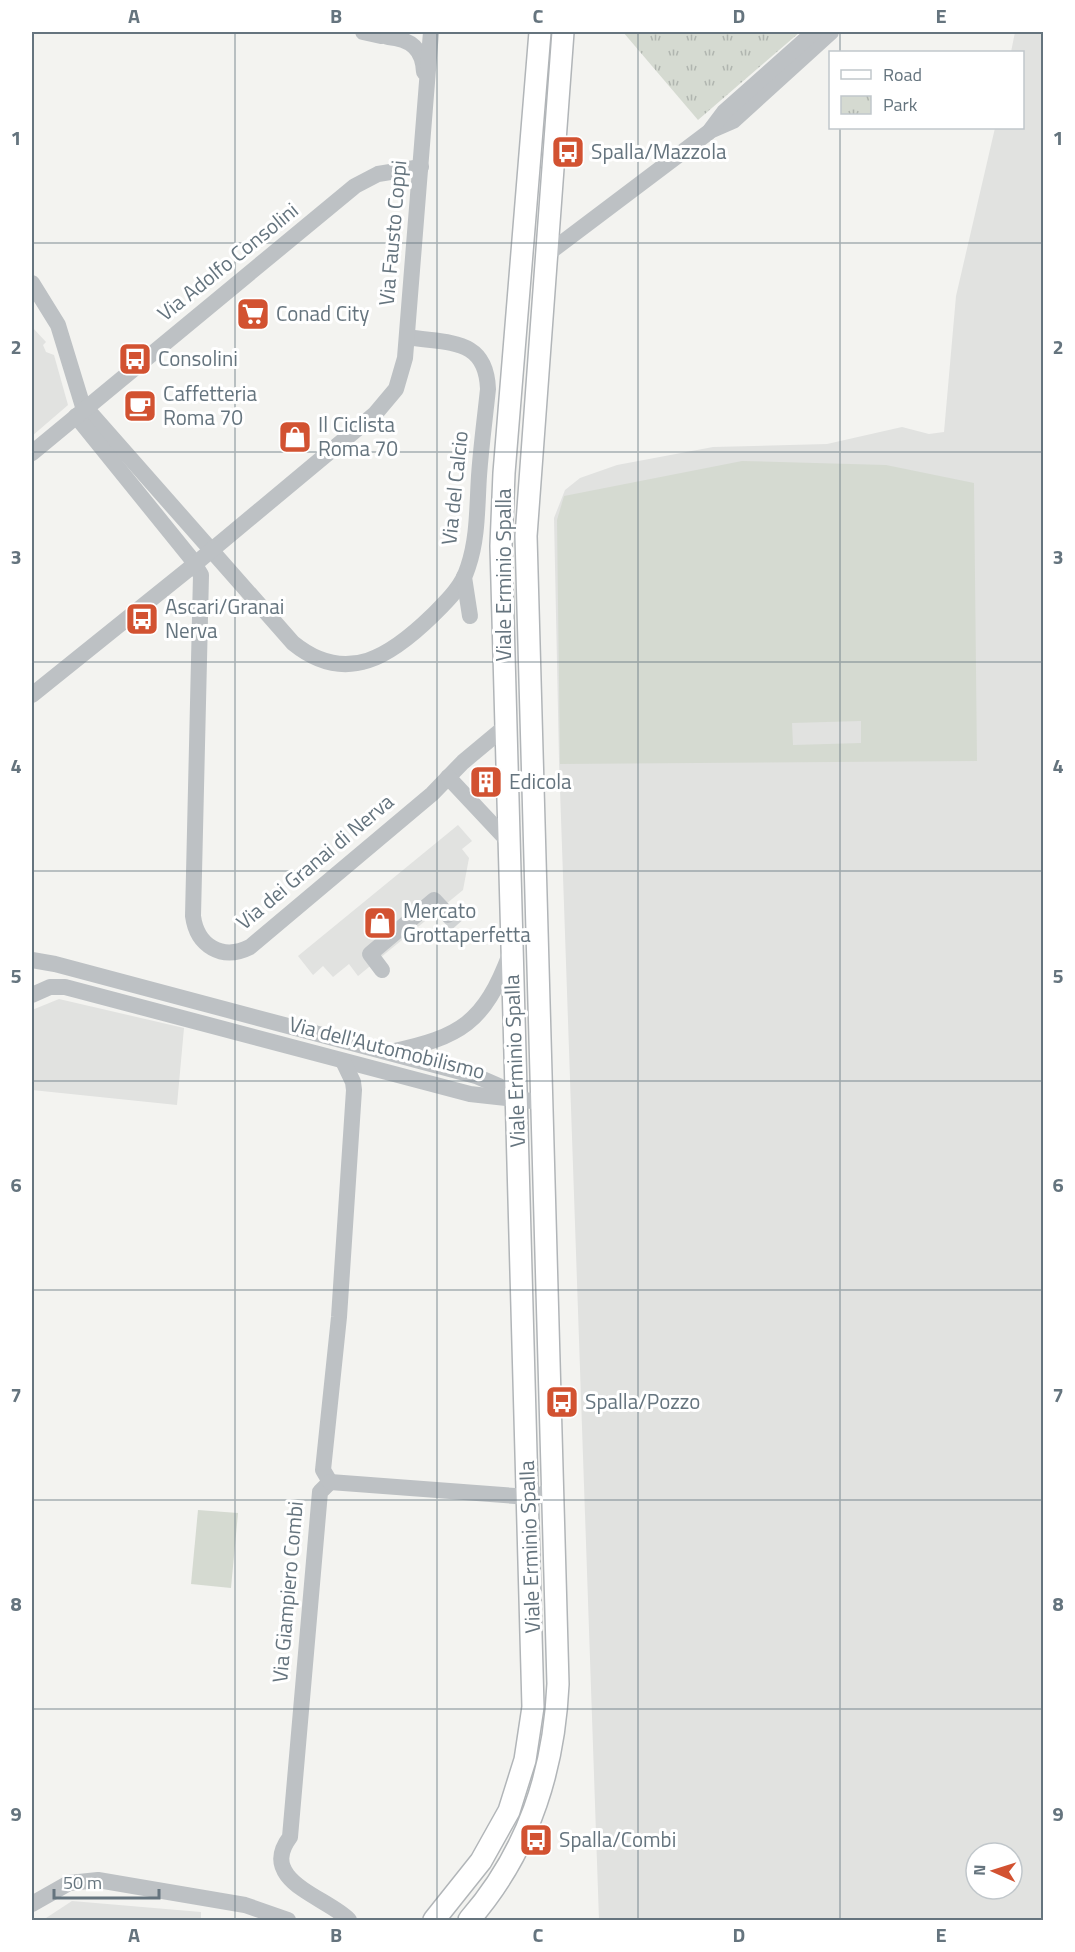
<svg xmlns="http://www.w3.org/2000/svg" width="1075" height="1952" font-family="'Titillium Web',sans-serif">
<defs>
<pattern id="park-tufts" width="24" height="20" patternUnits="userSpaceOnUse" patternTransform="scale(1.5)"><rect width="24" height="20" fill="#d5dad1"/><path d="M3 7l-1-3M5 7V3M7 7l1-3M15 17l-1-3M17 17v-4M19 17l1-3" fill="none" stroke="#b0b5af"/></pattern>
</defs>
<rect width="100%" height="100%" fill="#f3f3f0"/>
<g fill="#e1e2e0" fill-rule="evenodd">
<path d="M1015,32H1043V1920H599L559,760L554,518L565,490L580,478L617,465L713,447L827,444L902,427L929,434L944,432L956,296L995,128H1022V52H1011ZM976,1853H1012V1889H976Z"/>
<path d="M32,327L46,342L43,345L46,352L54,355L68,405L32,436Z"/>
<path d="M458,825L472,841L462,849L469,858L463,890L358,976L349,964L333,977L323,966L313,975L298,956Z"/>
<path d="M59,999L184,1028L177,1105L32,1090V1010Z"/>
<path d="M72,1901L201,1912V1920H43Z"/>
</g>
<g fill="#d5dad1" fill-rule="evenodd">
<path d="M742,461L886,465L974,483L977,761L560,764L557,520L564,496ZM861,721V743L793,745L792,723Z"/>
<path d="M198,1510L238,1513L231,1588L191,1584Z"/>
</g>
<path fill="url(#park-tufts)" d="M623,32H800L698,120Z"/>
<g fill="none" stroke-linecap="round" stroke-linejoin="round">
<path stroke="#d0d3d4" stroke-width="16" stroke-dasharray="16 8" stroke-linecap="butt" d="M448,915L457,925"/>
<g stroke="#b1b5b8" stroke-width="24">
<g id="major">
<path d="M434,1920L481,1861L509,1811L525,1760L533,1707L501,546L504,473L540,32"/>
<path d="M469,1920C528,1852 554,1773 558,1684L526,536L563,32"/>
</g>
</g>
<g stroke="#bdc1c4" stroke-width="16">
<path d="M363,32L381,36L397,34"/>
<path d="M388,37C411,39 423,49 424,72"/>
<path d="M710,131L733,121L831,32"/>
<path d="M546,255L709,132L724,112L814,32"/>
<path d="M32,283L58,325L84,410"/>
<path d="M86,408L293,643C347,687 392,655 433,615C447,601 462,587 468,567C478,538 477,506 479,476C481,447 485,418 488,389C486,337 448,344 407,337"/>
<path d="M76,416L190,557L201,575L193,916C197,946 222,961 250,947L432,794L463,762L505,727"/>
<path d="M32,453L355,186L378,174L421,167"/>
<path d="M464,577L470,616"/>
<path d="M32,695L195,564L375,414L396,389L405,358L431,32"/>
<path d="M448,777L509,842"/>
<path d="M32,960L55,964L476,1076L499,1086L516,1098"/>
<path d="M382,970L370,954L434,900L448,915"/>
<path d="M32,995L50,987H65L470,1094L541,1102"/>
<path d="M390,1052C461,1037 484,1023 510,954"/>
<path d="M330,1482L320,1492L290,1837C257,1881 327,1897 349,1920"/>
<path d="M330,1482L323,1470L339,1317L354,1090L353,1082L343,1061"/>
<path d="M330,1482L529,1497L540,1496L553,1487"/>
<path d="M32,1904L69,1883L98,1880L245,1905L288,1920"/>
</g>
<use href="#major" stroke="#fff" stroke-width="21"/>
</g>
<path fill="none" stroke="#65747e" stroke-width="1.5" stroke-opacity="0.55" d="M235,32V1920M437,32V1920M638,32V1920M840,32V52M840,128V1920M32,243H1044M32,452H1044M32,662H1044M32,871H1044M32,1081H1044M32,1290H1044M32,1500H1044M32,1709H1044"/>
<defs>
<g id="bus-square" transform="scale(1.725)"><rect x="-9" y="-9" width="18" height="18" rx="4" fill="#d25231" stroke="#fff"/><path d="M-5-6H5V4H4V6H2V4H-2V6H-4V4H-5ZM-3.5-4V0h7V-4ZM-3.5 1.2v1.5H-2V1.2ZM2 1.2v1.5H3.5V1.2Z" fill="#fff"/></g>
<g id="supermarket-square" transform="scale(1.725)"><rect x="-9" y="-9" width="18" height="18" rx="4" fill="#d25231" stroke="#fff"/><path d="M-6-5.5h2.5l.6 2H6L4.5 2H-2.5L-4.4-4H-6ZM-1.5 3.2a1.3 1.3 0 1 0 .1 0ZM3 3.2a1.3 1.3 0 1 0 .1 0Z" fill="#fff"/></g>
<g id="cafe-square" transform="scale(1.725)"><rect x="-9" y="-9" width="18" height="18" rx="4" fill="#d25231" stroke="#fff"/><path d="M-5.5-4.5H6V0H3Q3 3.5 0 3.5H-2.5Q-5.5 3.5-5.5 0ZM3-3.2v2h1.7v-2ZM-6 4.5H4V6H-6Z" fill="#fff"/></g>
<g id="shop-square" transform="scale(1.725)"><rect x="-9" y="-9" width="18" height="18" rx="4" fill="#d25231" stroke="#fff"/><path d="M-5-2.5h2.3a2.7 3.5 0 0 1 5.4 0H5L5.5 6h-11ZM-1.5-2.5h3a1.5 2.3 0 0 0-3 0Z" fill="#fff"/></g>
<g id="building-square" transform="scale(1.725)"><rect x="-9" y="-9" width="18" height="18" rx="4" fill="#d25231" stroke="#fff"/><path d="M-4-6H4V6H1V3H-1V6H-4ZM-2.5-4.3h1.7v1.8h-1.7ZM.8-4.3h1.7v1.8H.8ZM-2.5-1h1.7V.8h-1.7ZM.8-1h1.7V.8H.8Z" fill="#fff"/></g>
</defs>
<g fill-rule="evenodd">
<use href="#bus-square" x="568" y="152"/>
<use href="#supermarket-square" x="253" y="314"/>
<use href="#bus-square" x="135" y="359"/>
<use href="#cafe-square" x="140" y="406"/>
<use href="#shop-square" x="295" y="437"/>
<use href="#bus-square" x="142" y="619"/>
<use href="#building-square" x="486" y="782"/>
<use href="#shop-square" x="380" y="923"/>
<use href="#bus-square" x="562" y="1402"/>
<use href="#bus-square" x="536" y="1840"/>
</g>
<g text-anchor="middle" stroke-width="6" stroke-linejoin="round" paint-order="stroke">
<g font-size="21" fill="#65747e" stroke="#fff" text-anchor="start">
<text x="591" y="159">Spalla/Mazzola</text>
<text x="276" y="321">Conad City</text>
<text x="158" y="366">Consolini</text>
<text x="163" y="401">Caffetteria<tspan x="163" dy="24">Roma 70</tspan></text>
<text x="318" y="432">Il Ciclista<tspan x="318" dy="24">Roma 70</tspan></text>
<text x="165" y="614">Ascari/Granai<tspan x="165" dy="24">Nerva</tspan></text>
<text x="509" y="789">Edicola</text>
<text x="403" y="918">Mercato<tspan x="403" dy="24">Grottaperfetta</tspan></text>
<text x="585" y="1409">Spalla/Pozzo</text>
<text x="559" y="1847">Spalla/Combi</text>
</g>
<g font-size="21" fill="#65747e" stroke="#fff">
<text transform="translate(393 233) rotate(-85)" y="7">Via Fausto Coppi</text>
<text transform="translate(228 262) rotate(-39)" y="7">Via Adolfo Consolini</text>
<text transform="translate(455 488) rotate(-84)" y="7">Via del Calcio</text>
<text transform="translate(504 575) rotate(-90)" y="7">Viale Erminio Spalla</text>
<text transform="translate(315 862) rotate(-40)" y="7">Via dei Granai di Nerva</text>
<text transform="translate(387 1048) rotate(14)" y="7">Via dell'Automobilismo</text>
<text transform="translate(515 1061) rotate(-92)" y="7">Viale Erminio Spalla</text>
<text transform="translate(530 1547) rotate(-92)" y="7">Viale Erminio Spalla</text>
<text transform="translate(288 1592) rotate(-85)" y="7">Via Giampiero Combi</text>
</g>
</g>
<rect width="1075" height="1952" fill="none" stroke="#ffffff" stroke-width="66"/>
<rect x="829" y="51" width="195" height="78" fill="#ffffff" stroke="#c1c7cb" stroke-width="1.5"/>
<rect x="841" y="70" width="30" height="9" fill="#ffffff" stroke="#c1c7cb" stroke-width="1.5"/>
<text x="883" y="81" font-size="18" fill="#65747e">Road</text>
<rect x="841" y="96" width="30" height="18" fill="url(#park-tufts)" stroke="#c1c7cb" stroke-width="1.5"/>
<text x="883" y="111" font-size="18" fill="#65747e">Park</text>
<g transform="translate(994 1871) rotate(273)"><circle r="28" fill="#ffffff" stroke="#c1c7cb" stroke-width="1.5"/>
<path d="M0-4.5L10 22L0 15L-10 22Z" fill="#d25231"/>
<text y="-9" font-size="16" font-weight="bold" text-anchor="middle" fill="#65747e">N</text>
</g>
<path d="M54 1889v9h105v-9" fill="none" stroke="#65747e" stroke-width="3"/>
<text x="63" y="1889" font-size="18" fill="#65747e" stroke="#ffffff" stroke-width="4.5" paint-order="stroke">50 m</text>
<rect x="33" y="33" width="1009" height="1886" fill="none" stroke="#65747e" stroke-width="2"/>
<g font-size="20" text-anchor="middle" font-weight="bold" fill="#65747e">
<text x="134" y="23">A</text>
<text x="336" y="23">B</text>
<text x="538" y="23">C</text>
<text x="739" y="23">D</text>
<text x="941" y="23">E</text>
<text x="16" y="145">1</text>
<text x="1058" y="145">1</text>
<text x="16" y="354">2</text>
<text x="1058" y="354">2</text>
<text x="16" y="564">3</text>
<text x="1058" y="564">3</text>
<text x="16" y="773">4</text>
<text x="1058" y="773">4</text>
<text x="16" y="983">5</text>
<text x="1058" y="983">5</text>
<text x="16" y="1192">6</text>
<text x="1058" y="1192">6</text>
<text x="16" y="1402">7</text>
<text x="1058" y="1402">7</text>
<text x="16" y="1611">8</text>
<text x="1058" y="1611">8</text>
<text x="16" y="1821">9</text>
<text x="1058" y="1821">9</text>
<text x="134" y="1942">A</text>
<text x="336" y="1942">B</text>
<text x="538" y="1942">C</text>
<text x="739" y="1942">D</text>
<text x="941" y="1942">E</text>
</g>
</svg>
